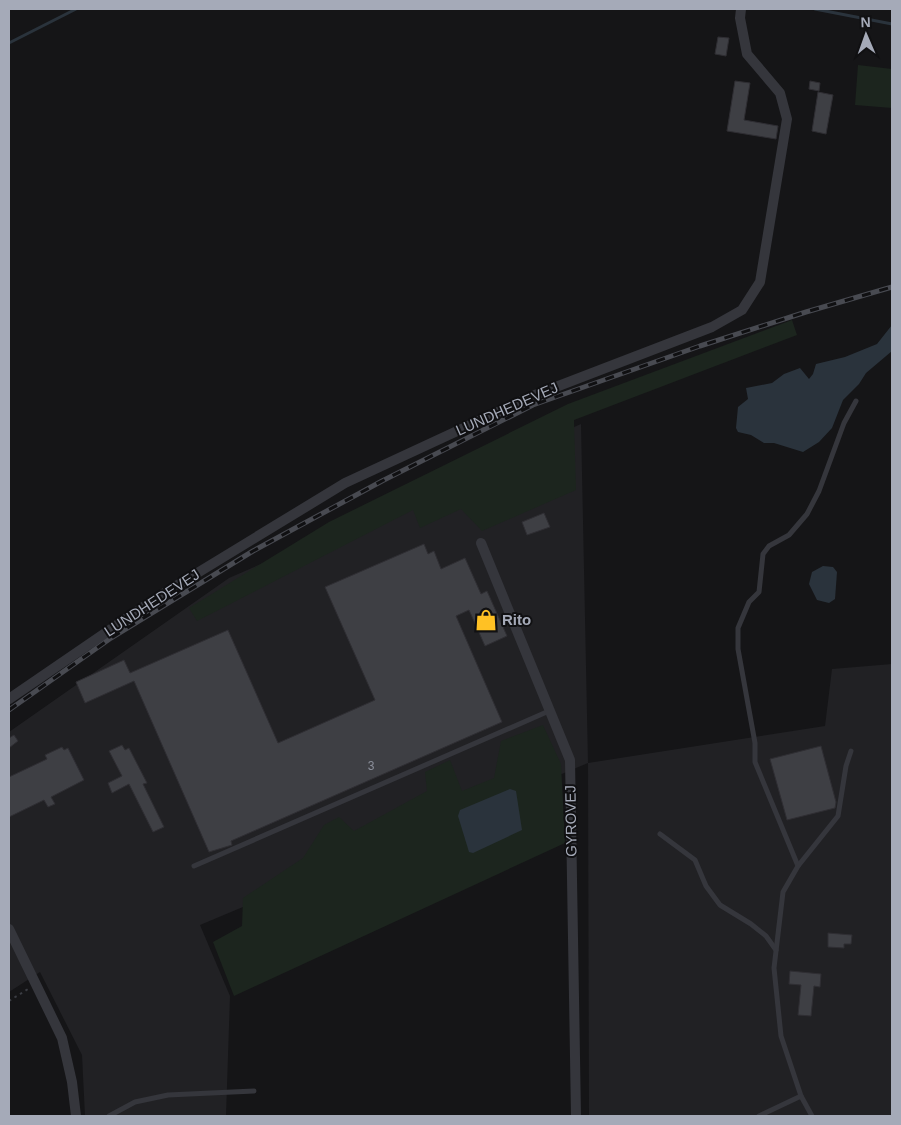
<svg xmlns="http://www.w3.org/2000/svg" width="901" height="1125" font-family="Arial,sans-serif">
<rect width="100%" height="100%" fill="#151517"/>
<path fill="#212124" d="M581,424L588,763L825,726L832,669L892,664V1116H589L588,763L200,925L230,996L226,1116H85L82,1055L40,972L9,992V732L229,578Z"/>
<g fill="#1c251e">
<path d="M858,65L892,69V108L855,105Z"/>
<path d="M792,320L797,335L574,420L576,490L482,531L461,509L420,528L413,510L197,621L189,608L329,522L568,404Z"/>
<path d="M543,725L561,764L565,843L234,996L213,942L242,926L243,898L303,858L324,825L339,817L354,831L427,791L425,772L450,760L462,791L494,778L501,741Z"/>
</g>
<g fill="#2a333c">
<path d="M892,325V351L866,373L859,384L843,400L832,428L819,442L803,452L774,443H764L751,435L738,432L736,428L738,407L748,399L746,388L772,383L784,374L800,368L809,379L813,374L816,364L845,357L877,344Z"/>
<path d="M823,566L833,567L837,572L835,599L829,603L817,600L809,584L812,572Z"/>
<path d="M510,789L516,791L522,830L473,853L469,852L458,816L460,810Z"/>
</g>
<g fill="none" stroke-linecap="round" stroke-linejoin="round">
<g stroke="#2a333c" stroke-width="3">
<path d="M815,9L892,24"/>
<path d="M9,43L76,9"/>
</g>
</g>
<g fill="#3e3f44" stroke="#2f2e33">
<path d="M718,37L729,38L726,56L715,54Z"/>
<path d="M735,81L750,83L744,120L778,126L776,139L727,131Z"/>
<path d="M810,81L820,83L819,91L809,89Z"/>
<path d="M818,92L833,95L826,134L812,131Z"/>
<path d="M544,513L550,527L527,535L522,522Z"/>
<path d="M424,544L428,554L434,551L441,569L465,558L481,594L487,591L507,636L485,646L469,610L456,616L502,722L231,841L232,845L209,852L134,681L85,703L76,682L124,660L130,673L228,630L278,743L375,700L325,587Z"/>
<path d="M14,735L18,741L9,748V738Z"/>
<path d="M122,745L125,750L129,748L147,783L143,784L164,827L153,832L129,784L112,793L108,783L122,776L109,751Z"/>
<path d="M821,746L836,802L835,808L787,820L770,759Z"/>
<path d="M62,747L64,750L68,748L84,780L51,797L55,804L48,807L44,800L9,817V777L47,759L45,755Z"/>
<path d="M828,933L852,935L851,944H844V948L828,947Z"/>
<path d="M790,971L821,974L820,987L814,986L811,1016L798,1015L801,985L789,984Z"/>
</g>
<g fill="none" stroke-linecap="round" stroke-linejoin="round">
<path stroke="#3b3d43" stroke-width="2" stroke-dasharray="2.5 4" stroke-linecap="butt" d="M9,1001L28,989"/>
<g stroke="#35363c" stroke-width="5">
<path d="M660,834L695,860L706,886L720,905L751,924L766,936L776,950"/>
<path d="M194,866L549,711"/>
<path d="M798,866L755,762V743L738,649V628L749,602L759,592L763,554L769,546L789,535L807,514L819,491L844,423L856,401"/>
<path d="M801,1096L781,1036L774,968L783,892L798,866L838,816L846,766L851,751"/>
<path d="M109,1116L135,1102L168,1095L254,1091"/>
<path d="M759,1116L801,1096L812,1116"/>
</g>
<g stroke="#35363c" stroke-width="10">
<path d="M481,543L570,760L576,1116"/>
<path d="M9,699L158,597L345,483L535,395L712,327L742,310L760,282L787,119L780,93L747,54L740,18L741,9"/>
<path d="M9,929L62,1038L72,1082L76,1116"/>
</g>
<g stroke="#484a51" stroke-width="5">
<path id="rail" d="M9,710L111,638L253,551L382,481L533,405L700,346L806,312L892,287"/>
</g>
<use href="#rail" stroke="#101012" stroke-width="3" stroke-dasharray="9" stroke-linecap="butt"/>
</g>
<defs>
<g id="shop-bare" transform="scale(1.725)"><path d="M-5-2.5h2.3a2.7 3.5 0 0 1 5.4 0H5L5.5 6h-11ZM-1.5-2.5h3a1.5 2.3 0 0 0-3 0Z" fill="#ffc124" stroke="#101012" stroke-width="2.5" paint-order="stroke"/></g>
</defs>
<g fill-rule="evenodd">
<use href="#shop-bare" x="486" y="620"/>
</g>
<g text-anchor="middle" stroke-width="4" stroke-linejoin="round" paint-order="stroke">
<g font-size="12" fill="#8b8f9b">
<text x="371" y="770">3</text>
</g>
<g font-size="15" fill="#a5aab8" stroke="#101012">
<text transform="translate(507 409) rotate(-24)" y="5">LUNDHEDEVEJ</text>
<text transform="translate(152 603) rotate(-33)" y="5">LUNDHEDEVEJ</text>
<text transform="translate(571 821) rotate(-91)" y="5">GYROVEJ</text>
</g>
<g font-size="15" font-weight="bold" fill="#a5aab8" stroke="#101012" text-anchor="start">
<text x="502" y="625">Rito</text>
</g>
</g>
<rect width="901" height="1125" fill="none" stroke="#a5aab8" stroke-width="20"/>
<g transform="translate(866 35) rotate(358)" stroke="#101012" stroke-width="4" paint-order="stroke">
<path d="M0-4L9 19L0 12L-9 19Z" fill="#a5aab8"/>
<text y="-8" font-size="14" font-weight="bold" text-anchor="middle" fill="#a5aab8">N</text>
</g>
</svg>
